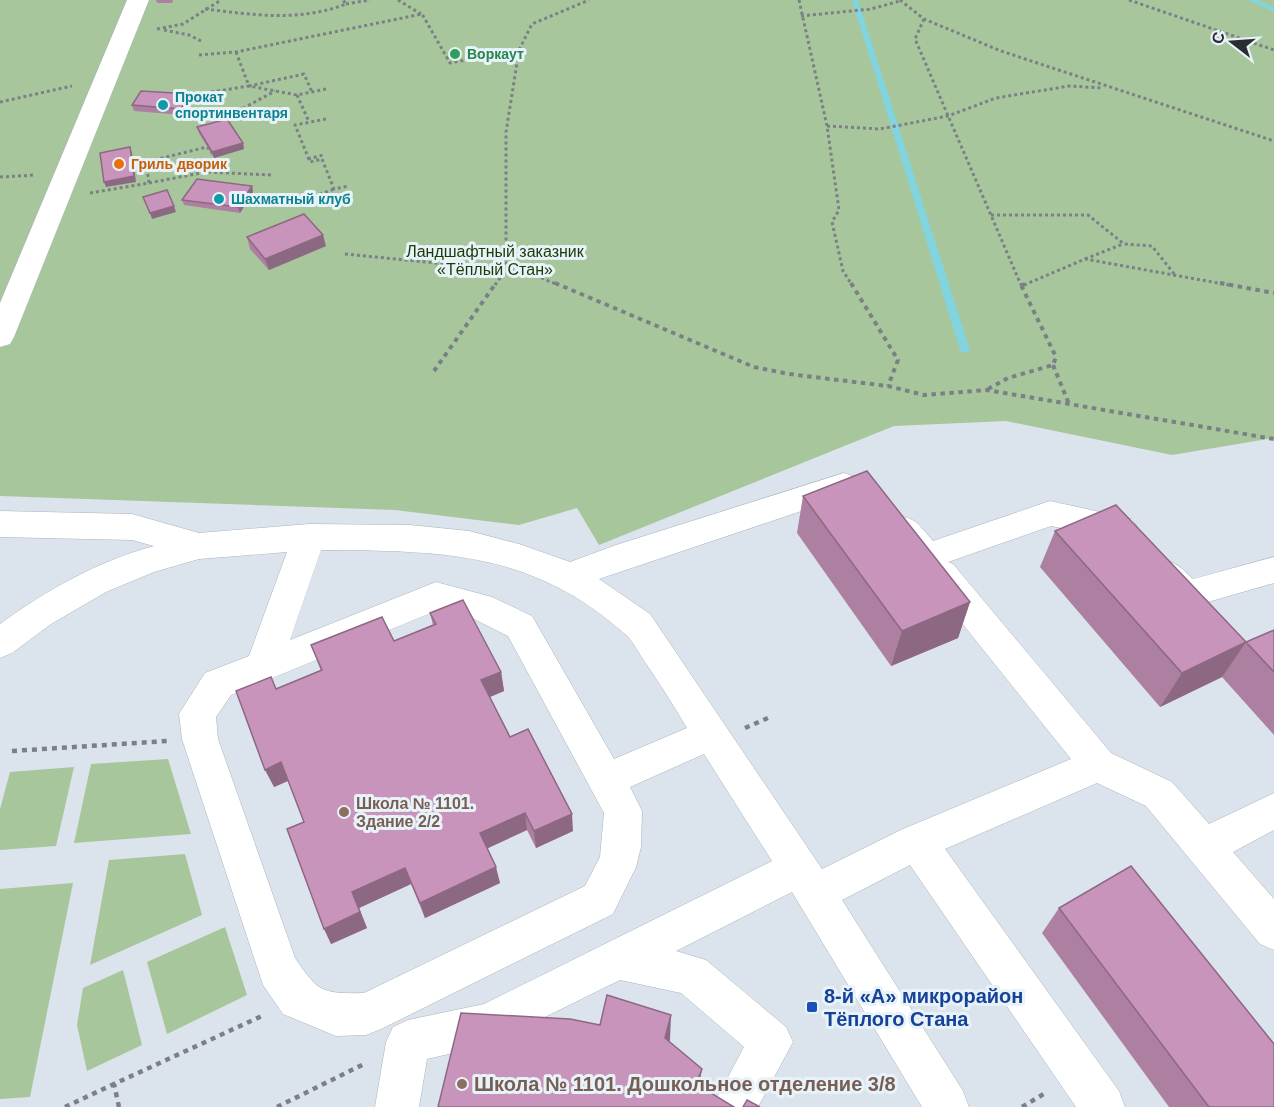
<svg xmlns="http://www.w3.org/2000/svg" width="1274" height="1107" font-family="Arial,sans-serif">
<rect width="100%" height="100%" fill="#dbe4ec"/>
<g fill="#a8c69c">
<path d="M0,0H1274V438L1172,455L1006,421L894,426L599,545L577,508L519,525L395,510L0,496Z"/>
<path d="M168,759L191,834L74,843L91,764Z"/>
<path d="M74,767L56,846L0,850V809L10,772Z"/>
<path d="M185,854L202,915L90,965L109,860Z"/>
<path d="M73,883L30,1097L0,1099V889Z"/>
<path d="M225,927L247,995L167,1034L147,962Z"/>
<path d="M123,970L142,1045L87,1071L77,1025L83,988Z"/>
</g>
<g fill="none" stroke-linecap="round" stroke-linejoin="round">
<g fill="#82d4df" fill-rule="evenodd">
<path d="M852,0H858L970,350L968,352H962L960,350Z"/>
<path d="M1248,0H1257L1274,7V12Z"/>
</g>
<g stroke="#aab4bb" stroke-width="1">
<g id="minor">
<path d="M127,0H149L14,337L10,344L0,347V303Z"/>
<path d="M844,473L855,477L860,485L855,493L599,579L650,614L822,869L903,829L1071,759L929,582L924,573L926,569C909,563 893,544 885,528L890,519C912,512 919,525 933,541L1050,501L1132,519L1140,531L1136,540L1124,544L1111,538L1051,526L948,562L953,564L1111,753L1172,782L1209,824L1274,793V830L1233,852L1274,899V950L1260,944L1146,806L1097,783L945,849L1119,1091L1125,1107H1076L910,865L842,900L963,1091L969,1107H922L792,892L676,951L706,960L786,1027L793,1042L758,1107H712L744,1047L681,993L620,980L488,1045L427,1059L419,1107H375L386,1042L393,1027L408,1020L484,1004L772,861L704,754L630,787L642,811L641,847L636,867L613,914L381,1029L366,1035L336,1036L283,1014L263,985L182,739L179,714L205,673L249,656L287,552L199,559L154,572L106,592L51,624L12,653L0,658V624C47,590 98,561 154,546L132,540L0,537V511L132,514L199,533L309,524L410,525L469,531L519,544L570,562L616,545ZM321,550C439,551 530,550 624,633C632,639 637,650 643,659C658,681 673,704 687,728L614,759L532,616L492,597L436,582L290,640ZM438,610L470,617L508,636L604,813L600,857L585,886L364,993C322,994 318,992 295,958L218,739L216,717L231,695Z"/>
<path d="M1274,557V583L1187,608C1170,602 1156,588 1147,572L1152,563C1171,556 1179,566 1193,579Z"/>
</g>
</g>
<g stroke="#7b8086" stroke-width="3" stroke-dasharray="3 3" stroke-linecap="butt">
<path d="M398,0L421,14"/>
<path d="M799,0L827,126L839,210L832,222L843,271L852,285"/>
<path d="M900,0L924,19L1001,51L1274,141"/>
<path d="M1129,0L1274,50"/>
<path d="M346,4L370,0"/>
<path d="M205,9C254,15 299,22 346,4L343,0"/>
<path d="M801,16L871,9L900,1"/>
<path d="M924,19L915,39L1021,285"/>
<path d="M157,29L183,24L221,0"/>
<path d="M164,30L189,35L201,41"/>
<path d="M236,52L249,86L304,74L312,92"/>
<path d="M199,55L236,52L422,14L450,63L519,50L532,24L589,0"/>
<path d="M211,92L249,86L297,95L326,89"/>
<path d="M297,95L309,122"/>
<path d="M0,102L72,86"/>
<path d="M227,117L275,91"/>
<path d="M326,119L295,125L310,162L322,159L334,189L349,186"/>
<path d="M827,126L880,129L948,116L996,98L1069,86L1103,88"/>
<path d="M308,159L323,155"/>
<path d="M135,171L146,165"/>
<path d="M0,177L35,175"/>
<path d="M149,183L206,172L271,175"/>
<path d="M90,193L149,183L146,162L207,147L213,154"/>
<path d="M297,203L334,189"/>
<path d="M991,215H1088L1124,244L1152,246L1175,275"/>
<path d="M345,254L506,270L535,275L558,285"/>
<path d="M1085,259L1123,244"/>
<path d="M495,285L506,270V132L519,50"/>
<path d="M1024,285L1085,259L1229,285"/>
</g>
<g stroke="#7b8086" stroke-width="4" stroke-dasharray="4.5 4.5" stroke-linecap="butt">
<path d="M555,283L754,367L789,374L888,386L924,395L987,390L1274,439"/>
<path d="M851,283L898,360L888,386"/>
<path d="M1220,283L1274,293"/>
<path d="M1021,286L1027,283"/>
<path d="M1053,365L1069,404"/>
<path d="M434,371L496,283"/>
<path d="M988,389L1008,378L1053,365L1056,357L1020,283"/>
</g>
<g stroke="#7b8086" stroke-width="4.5" stroke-dasharray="5 5" stroke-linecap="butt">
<path d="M745,728L768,718"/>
<path d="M12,751L167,741"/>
<path d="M65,1107L114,1084"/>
<path d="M119,1107L114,1084L264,1015"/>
<path d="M277,1107L364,1064"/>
<path d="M1022,1107L1047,1092"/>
</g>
<use href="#minor" fill="#fff" fill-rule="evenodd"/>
</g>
<g fill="#ad7fa1">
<path d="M156,0H173L172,3H157Z"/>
<path d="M192,99L183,115L134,111L132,105Z"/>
<path d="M197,127L243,143L244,149L214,158L199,133Z"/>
<path d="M252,186L253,192L240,213L184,205L182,200Z"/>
<path d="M247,237L326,246L269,270L250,249Z"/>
<path d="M803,496L970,602L958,638L891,666L797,533Z"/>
<path d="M1055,531L1246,642L1274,630V735L1222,677L1160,707L1040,567Z"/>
<path d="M430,613L501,672L504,691L490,697L510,737L573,831L536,848L527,830L487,848L500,883L425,918L411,884L359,908L367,928L331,944L304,822L288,781L274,787L276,689L321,671L311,645L394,641L433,625Z"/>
<path d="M1059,908L1274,1107H1169L1042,933Z"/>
</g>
<g fill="#8d6883">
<path d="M190,94L192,99L183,115L181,109Z"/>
<path d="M243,143L244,149L214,158L212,152Z"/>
<path d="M130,147L132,153L136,182L106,187L104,182Z"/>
<path d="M252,186L253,192L240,213L238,207Z"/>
<path d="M174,206L176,212L152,219L150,213Z"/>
<path d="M323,235L326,246L269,270L265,259Z"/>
<path d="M970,602L958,638L891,666L902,631Z"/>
<path d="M1246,642L1222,677L1160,707L1182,673Z"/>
<path d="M501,672L504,691L485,699L481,680Z"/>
<path d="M281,762L290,780L274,787L265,770Z"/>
<path d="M525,813L527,830L484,850L480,833Z"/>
<path d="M572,814L573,831L536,848L534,831Z"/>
<path d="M496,867L500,883L425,918L420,903Z"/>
<path d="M405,868L411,884L359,908L367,928L331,944L324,929L352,892Z"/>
<path d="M671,1015L670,1040L663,1062L665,1038Z"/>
<path d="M702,1069L698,1092L696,1084Z"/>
</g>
<g fill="#c994bb" stroke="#8d6883" stroke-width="1.5">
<path d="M141,91L190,94L181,109L132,105Z"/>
<path d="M227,119L243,143L212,152L197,127Z"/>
<path d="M130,147L134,176L104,182L100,153Z"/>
<path d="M197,179L252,186L238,207L182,200Z"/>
<path d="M167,190L174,206L150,213L143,197Z"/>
<path d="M304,214L323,235L265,259L247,237Z"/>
<path d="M867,471L970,602L902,631L803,496Z"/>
<path d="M1116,505L1246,642L1182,673L1055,531Z"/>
<path d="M463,600L501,672L481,680L510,737L528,729L572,814L534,831L525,813L480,833L496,867L420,903L405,868L352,892L360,912L324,929L287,829L304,822L281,762L265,770L236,691L271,677L276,689L322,670L311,645L382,617L394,641L436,624L430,613Z"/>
<path d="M1274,630V672L1246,642Z"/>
<path d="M1131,866L1274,1044V1107H1209L1059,908Z"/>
<path d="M607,995L671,1015L665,1038L702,1069L696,1084L734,1107H438L461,1013L570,1019L600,1025Z"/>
<path d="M747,1100L760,1107H743Z"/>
</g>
<circle fill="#2e9e5b" stroke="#e8f2f9" stroke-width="2" cx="455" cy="54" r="6"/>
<g fill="#0f9aa8" stroke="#e8f2f9" stroke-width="2">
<circle cx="163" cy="105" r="6"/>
<circle cx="219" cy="199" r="6"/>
</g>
<circle fill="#e8710a" stroke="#e8f2f9" stroke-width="2" cx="119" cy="164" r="6"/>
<g fill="#8d6e63" stroke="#e8f2f9" stroke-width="2">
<circle cx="344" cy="812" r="6"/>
<circle cx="462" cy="1084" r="6"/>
</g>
<rect fill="#1a4fb4" stroke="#e8f2f9" stroke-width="2" x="806" y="1001" width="12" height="12" rx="3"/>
<g text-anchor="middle" stroke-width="6" stroke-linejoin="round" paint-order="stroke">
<g font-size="14" font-weight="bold" fill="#27864d" stroke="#e8f2f9" text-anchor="start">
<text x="467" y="59">Воркаут</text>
</g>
<g font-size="14" font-weight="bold" fill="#0d838f" stroke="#e8f2f9" text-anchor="start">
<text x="175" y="102">Прокат<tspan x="175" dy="16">спортинвентаря</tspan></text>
<text x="231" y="204">Шахматный клуб</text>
</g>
<g font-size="14" font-weight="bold" fill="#c56008" stroke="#e8f2f9" text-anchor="start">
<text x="131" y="169">Гриль дворик</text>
</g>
<g font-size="16" fill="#193b05" stroke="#e8f2f9">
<text x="495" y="257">Ландшафтный заказник<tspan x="495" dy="18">«Тёплый Стан»</tspan></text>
</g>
<g font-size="16" font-weight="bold" fill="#785e54" stroke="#e8f2f9" text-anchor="start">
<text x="356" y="809">Школа № 1101.<tspan x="356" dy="18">Здание 2/2</tspan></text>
</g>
<g font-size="20" font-weight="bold" fill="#164399" stroke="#e8f2f9" text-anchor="start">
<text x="824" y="1003">8-й «А» микрорайон<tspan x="824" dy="23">Тёплого Стана</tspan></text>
</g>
<g font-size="20" font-weight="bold" fill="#785e54" stroke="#e8f2f9" text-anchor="start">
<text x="474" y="1091">Школа № 1101. Дошкольное отделение 3/8</text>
</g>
</g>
<g transform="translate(1232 42) rotate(287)" stroke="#e8f2f9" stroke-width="4.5" paint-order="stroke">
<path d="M0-4.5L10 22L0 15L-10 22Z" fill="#2b2e31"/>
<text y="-9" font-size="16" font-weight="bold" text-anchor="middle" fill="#2b2e31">С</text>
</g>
</svg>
